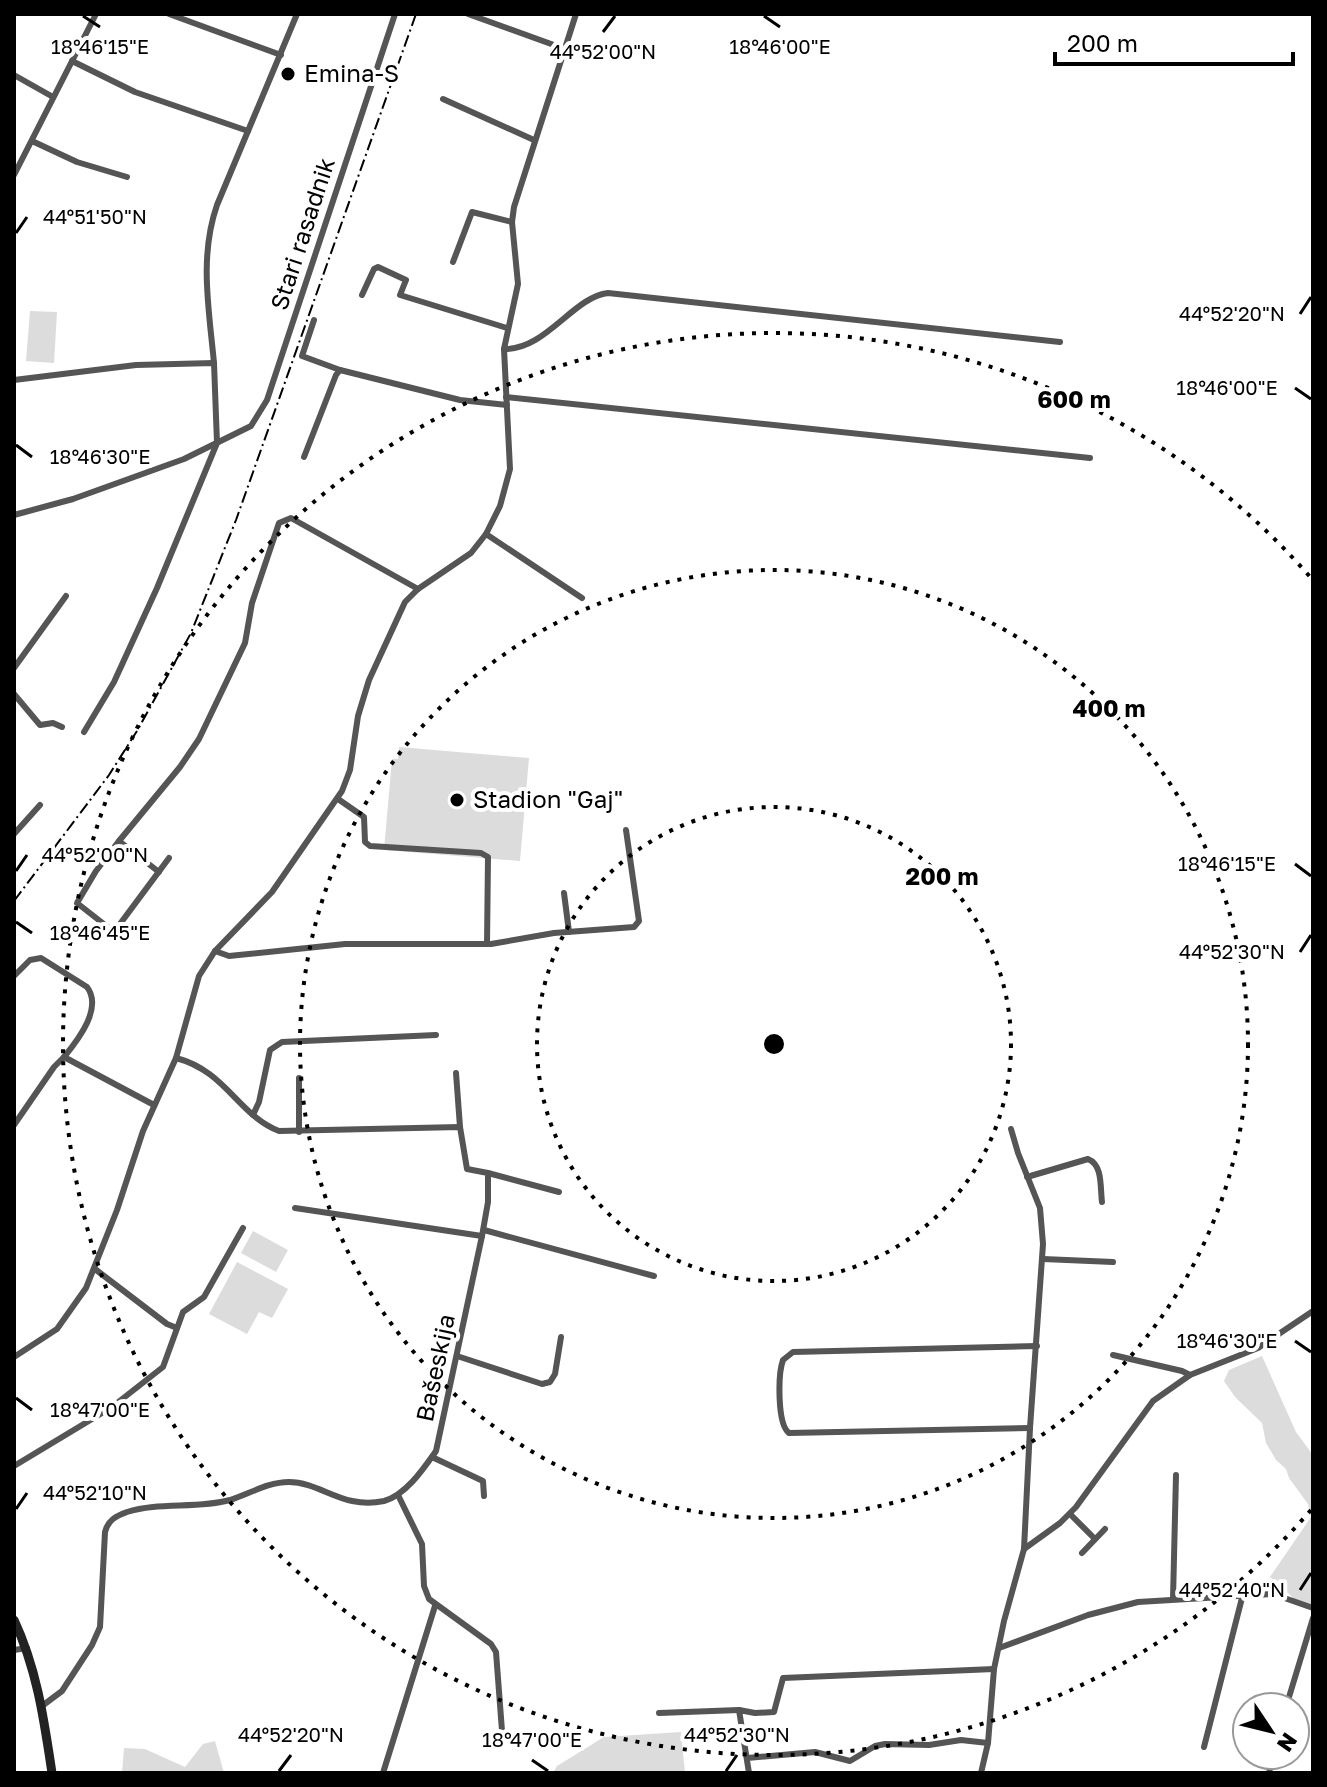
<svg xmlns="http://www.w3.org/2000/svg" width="1327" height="1787" font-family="'Golos Text',sans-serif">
<rect width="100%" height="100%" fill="#fff"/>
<g fill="#dcdcdc">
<path d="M30,311L57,312L54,363L26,361Z"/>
<path d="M399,747L529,758L520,861L384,850L392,759H398Z"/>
<path d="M253,1231L288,1250L276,1272L241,1253Z"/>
<path d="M237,1262L288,1289L272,1318L259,1312L247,1334L209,1314Z"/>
<path d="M1262,1356L1296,1432L1313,1455V1606L1299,1603L1270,1577L1311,1517L1308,1504L1289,1478L1286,1469L1276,1460L1266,1443L1262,1423L1235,1397L1224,1381L1229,1370Z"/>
<path d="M681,1732L685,1773H553L557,1766L604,1737Z"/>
<path d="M215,1741L224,1773H122L124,1748L145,1749L185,1767L203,1744Z"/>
</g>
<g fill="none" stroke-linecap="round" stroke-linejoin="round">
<g stroke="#555" stroke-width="6">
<path d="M169,14L281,55"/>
<path d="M468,14L565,49"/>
<path d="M72,61L135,92L248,131"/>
<path d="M14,75L53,97"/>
<path d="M443,99L534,140"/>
<path d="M32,141L77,162L127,177"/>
<path d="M14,175L96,14"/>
<path d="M453,262L472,212L512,222"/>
<path d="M362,295L374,269L378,267L406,280L400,295L507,328"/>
<path d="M314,320L302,356L340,370"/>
<path d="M504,349C546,350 573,297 608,293L1060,342"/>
<path d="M214,363C209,309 199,257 217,205L297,14"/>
<path d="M14,380L136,365L214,363L217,443L157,588L114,682L84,732"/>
<path d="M506,397L1090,458"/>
<path d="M304,457L336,375L340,370L460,400L507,405"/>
<path d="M14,515L73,499L184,459L251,426L267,400L395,14"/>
<path d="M486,534L582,598"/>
<path d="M14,668L66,596"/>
<path d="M14,694L40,725L53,723L62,727"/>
<path d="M338,799L364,817L365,842L370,846L481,853L488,857L487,944"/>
<path d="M14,834L40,805"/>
<path d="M119,841L96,871L77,903L114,932L169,858"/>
<path d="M159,872L119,841L180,767L199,739L245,643L252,603L279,523L291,518L418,589"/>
<path d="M564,893L569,932"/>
<path d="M215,951L229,956L345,944H491L554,933L634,927L639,921L626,830"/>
<path d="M14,976L30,960L41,958L87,987C103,1008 78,1040 64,1057"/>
<path d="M456,1073L460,1127"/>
<path d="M299,1078V1132"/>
<path d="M253,1115L259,1102L270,1050L282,1042L436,1035"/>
<path d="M14,1125L54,1067L64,1057L154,1105"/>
<path d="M1011,1129L1018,1153L1040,1208L1043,1244L1030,1428L1024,1549"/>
<path d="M488,1173L559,1192"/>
<path d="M1027,1177L1088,1159C1103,1165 1100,1187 1102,1202"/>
<path d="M295,1208L482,1236"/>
<path d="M484,1230L654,1276"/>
<path d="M1043,1259L1113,1262"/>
<path d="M95,1269L167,1324L177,1328"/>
<path d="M1113,1355L1182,1371L1190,1375"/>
<path d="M457,1356L542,1384L550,1382L555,1374L561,1337"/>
<path d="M14,1357L57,1329L86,1288L117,1210L143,1131L176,1058L199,976L215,951L272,892L342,791L350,770L358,716L369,680L405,602L418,589L471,553L486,534L500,506L510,469L504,349L518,284L512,222L514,207L576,14"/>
<path d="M1030,1428L789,1433C777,1424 778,1374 783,1360L793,1352L1037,1346"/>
<path d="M432,1457L483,1481L484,1496"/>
<path d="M14,1466L112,1407L163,1367L183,1312L204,1297L243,1228"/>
<path d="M398,1495L422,1544L424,1586L429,1599L491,1644L496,1652L503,1744"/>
<path d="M1070,1514L1095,1539"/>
<path d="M1082,1553L1105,1529"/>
<path d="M1173,1599L1176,1475"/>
<path d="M999,1648L1088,1615L1138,1602L1273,1594L1313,1608"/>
<path d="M14,1650L27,1648"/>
<path d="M42,1706L62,1691L92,1645L100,1627L105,1532C108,1520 116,1516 127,1512C159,1502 197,1509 230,1500C249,1494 268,1482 289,1482C321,1482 343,1510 384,1501C406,1495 424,1468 436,1451L482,1236L488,1202V1173L467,1169L460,1127L279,1131C238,1115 226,1071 176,1058"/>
<path d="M1286,1707L1313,1618"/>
<path d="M659,1713L739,1710"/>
<path d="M1204,1747L1243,1594"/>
<path d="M747,1758L815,1752L850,1761L875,1746L885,1744L929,1745L961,1740L988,1743"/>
<path d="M383,1773L435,1606"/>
<path d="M749,1773L739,1710L755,1713L774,1712L783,1678L994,1669"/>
<path d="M981,1773L988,1743L994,1669L1004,1621L1024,1549L1060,1523L1076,1507L1153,1401L1190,1375L1258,1348L1313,1311"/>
<path d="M1269,1773L1273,1755"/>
</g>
<path stroke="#222" stroke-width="9" d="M14,1620C37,1669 44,1720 52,1773"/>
<path stroke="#000" stroke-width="2" stroke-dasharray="12 4 2 4" stroke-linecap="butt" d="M14,901L109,775L137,731L191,633L236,520L416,14"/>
</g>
<path fill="none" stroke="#000" stroke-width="3" d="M83,16L100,27M764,16L780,27M603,32L615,16M16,233L27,217M1300,314L1311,297M1295,388L1311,399M16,445L32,457M1295,864L1311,876M16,871L27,855M16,922L32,933M1300,952L1311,935M1295,1341L1311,1352M16,1398L32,1410M16,1509L27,1493M1300,1590L1311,1573M532,1760L548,1771M279,1771L291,1755M726,1771L737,1755"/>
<g fill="none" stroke="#000" stroke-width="4" stroke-dasharray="4 8">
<circle cx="774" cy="1044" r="237"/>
<circle cx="774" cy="1044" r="474"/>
<path d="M1311 1510A711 711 0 1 1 1311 578"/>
</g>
<g fill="#000" stroke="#fff" stroke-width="3">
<circle cx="288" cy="74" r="8"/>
<circle cx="457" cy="800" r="8"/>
</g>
<g text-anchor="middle" stroke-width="8" stroke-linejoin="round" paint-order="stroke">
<g font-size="24" fill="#000" stroke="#fff" text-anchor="start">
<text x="304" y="82">Emina-S</text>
<text x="473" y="808">Stadion "Gaj"</text>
</g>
<g font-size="24" fill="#000" stroke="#fff">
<text transform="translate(303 234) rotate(-72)" y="8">Stari rasadnik</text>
<text transform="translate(436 1368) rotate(-78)" y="8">Bašeskija</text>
</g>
</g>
<g font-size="20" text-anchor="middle" fill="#000" stroke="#fff" stroke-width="8" stroke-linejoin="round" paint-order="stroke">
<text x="100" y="54">18°46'15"E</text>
<text x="780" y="54">18°46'00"E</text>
<text x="603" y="59">44°52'00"N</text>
<text x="95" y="224">44°51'50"N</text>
<text x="1232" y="321">44°52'20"N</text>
<text x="1227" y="395">18°46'00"E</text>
<text x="100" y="464">18°46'30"E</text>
<text x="95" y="862">44°52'00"N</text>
<text x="1227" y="871">18°46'15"E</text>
<text x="100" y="940">18°46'45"E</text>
<text x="1232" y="959">44°52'30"N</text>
<text x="1227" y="1348">18°46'30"E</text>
<text x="100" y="1417">18°47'00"E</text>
<text x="95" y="1500">44°52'10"N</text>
<text x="1232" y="1597">44°52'40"N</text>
<text x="291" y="1742">44°52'20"N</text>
<text x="737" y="1742">44°52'30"N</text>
<text x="532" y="1747">18°47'00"E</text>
</g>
<circle cx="774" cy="1044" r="12" fill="#000" stroke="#fff" stroke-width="4"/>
<g font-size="24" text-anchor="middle" font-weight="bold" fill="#000" stroke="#fff" stroke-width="8" stroke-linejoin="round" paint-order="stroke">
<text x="1074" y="408">600 m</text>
<text x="1109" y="717">400 m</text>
<text x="942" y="885">200 m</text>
</g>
<rect width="1327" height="1787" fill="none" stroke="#000000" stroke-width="32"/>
<g transform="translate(1271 1731) rotate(125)"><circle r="38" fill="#ffffff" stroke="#999999" stroke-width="2"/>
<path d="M0-6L14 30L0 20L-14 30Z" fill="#000000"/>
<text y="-12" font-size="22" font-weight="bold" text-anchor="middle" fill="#000000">N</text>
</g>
<path d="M1055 52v12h238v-12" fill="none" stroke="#000000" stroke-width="4"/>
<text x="1067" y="52" font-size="24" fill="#000000" stroke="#ffffff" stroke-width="6" paint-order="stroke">200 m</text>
</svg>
